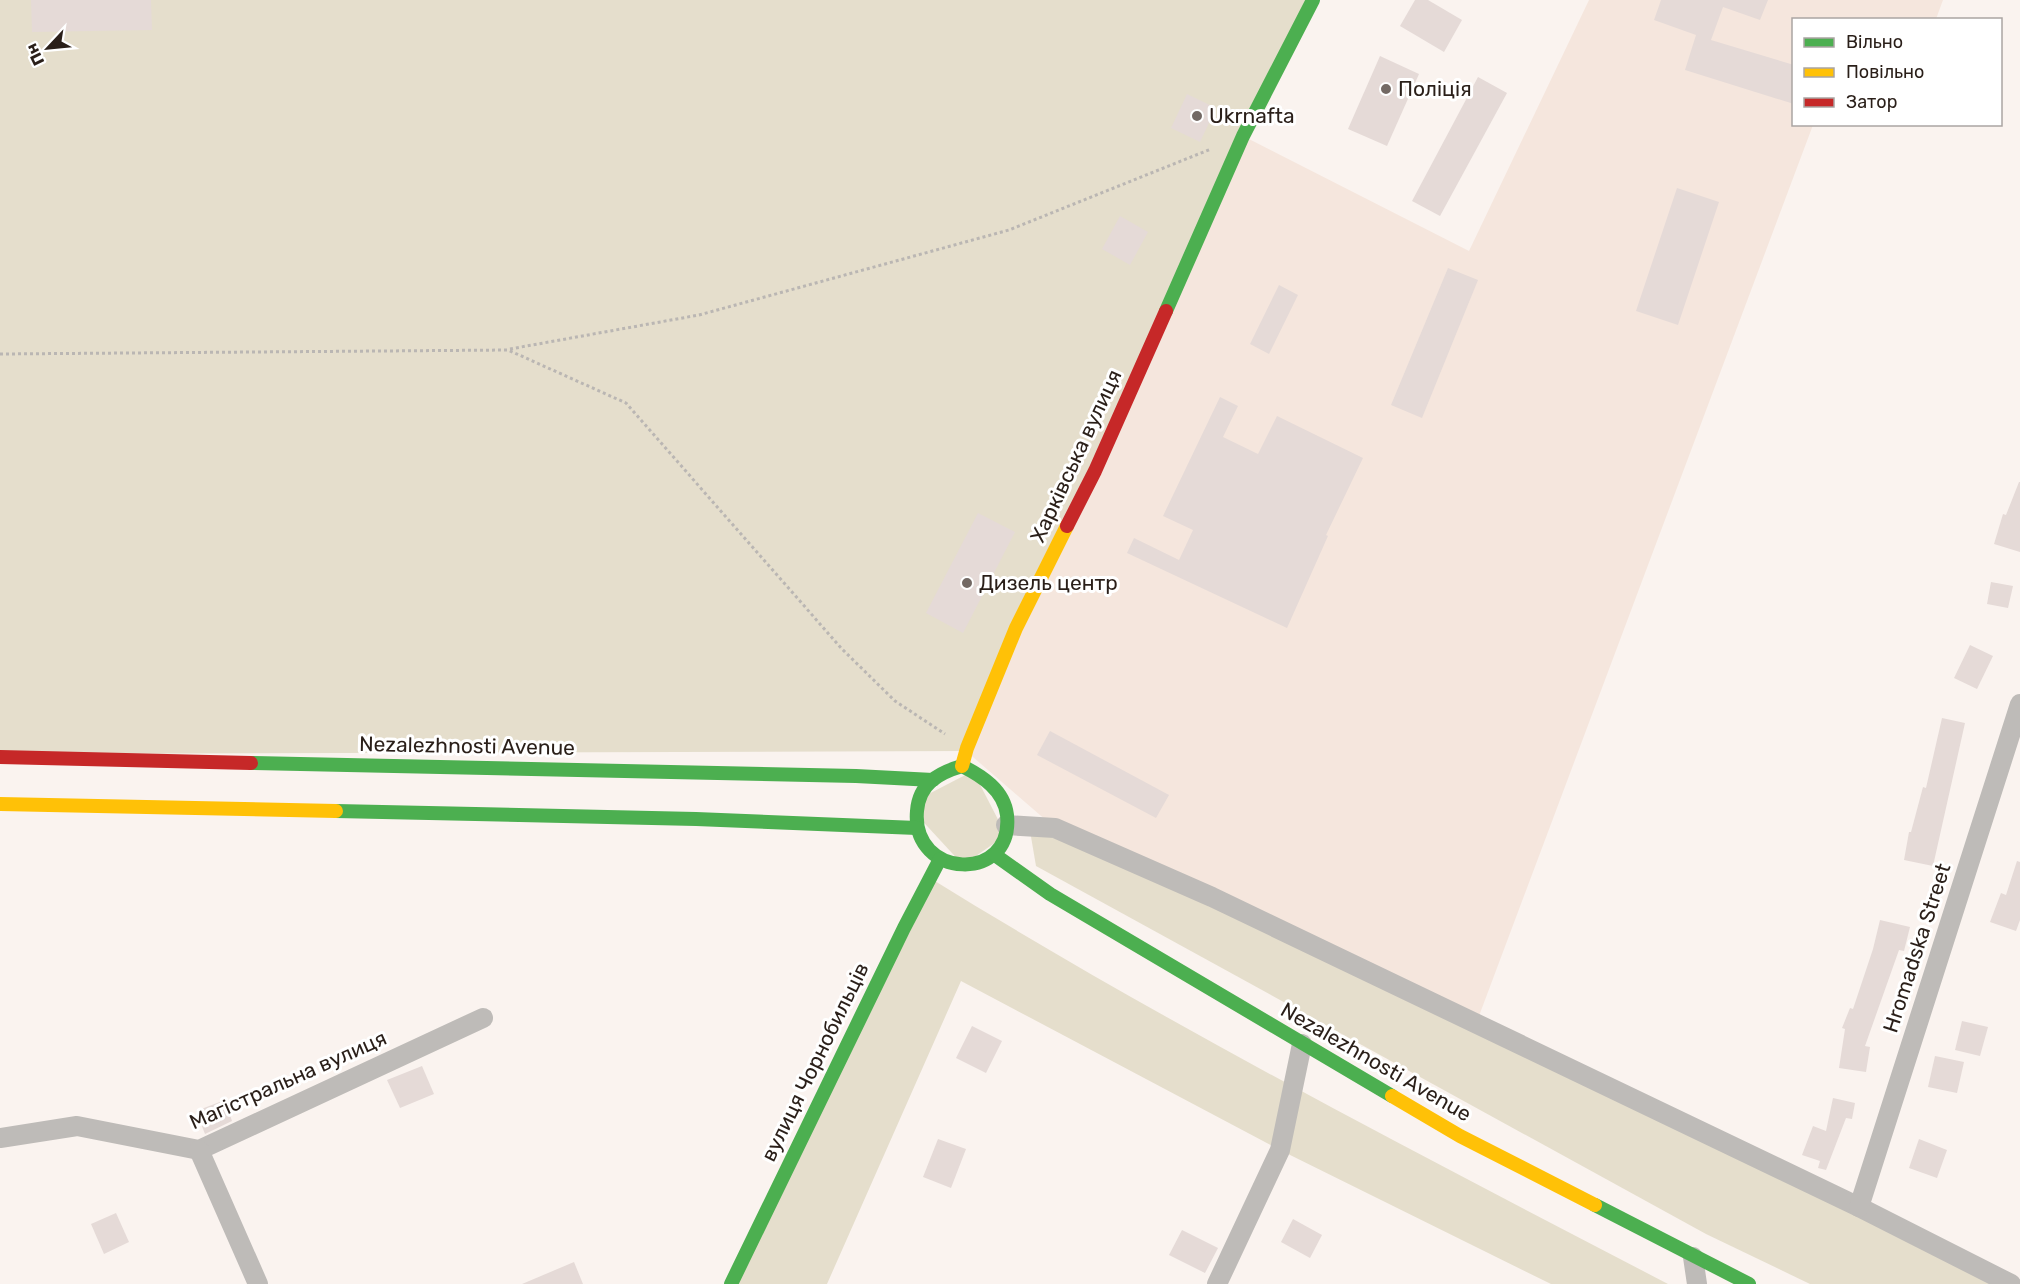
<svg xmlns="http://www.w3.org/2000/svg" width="2020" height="1284" font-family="Rubik,sans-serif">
<rect width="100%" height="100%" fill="#faf3ef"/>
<path fill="#f5e6dd" d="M1589,0H1943L1936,19L1794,20V124L1813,125L1476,1024L1055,828L966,751L1243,136L1469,251Z"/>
<g fill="#e5decc">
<path d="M0,0H1313L966,751L0,754Z"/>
<path d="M973,771L1006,835L963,865L916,814L919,799Z"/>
<path d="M1029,825L1055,828L2011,1284H1810L1706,1234L1036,866Z"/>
<path d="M930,878C1169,1026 1419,1154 1668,1284H1551L1280,1150L961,981L827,1284H731Z"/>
</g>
<g fill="#e5dad7">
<path d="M31,0H151L152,30L32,32Z"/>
<path d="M1415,0H1428L1462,20L1444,52L1400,26Z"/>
<path d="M1661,0H1768L1760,20L1723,7L1711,40L1794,65V104L1685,70L1696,35L1654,20Z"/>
<path d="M1380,56L1419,74L1387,146L1348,129Z"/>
<path d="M1478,77L1507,93L1440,216L1412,201Z"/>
<path d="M1187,94L1216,108L1200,142L1171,128Z"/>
<path d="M1677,188L1719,202L1678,325L1636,311Z"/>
<path d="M1120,216L1148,232L1130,265L1102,249Z"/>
<path d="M1448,268L1478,280L1422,418L1391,405Z"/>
<path d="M1279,285L1298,295L1269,354L1250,344Z"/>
<path d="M1220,397L1238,406L1223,437L1258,454L1277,416L1363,458L1326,535L1328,536L1287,628L1127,553L1134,538L1179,560L1193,530L1163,516Z"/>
<path d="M2019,482H2020V552L1994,544L2003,514L2006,515Z"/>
<path d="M978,513L1015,532L963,633L926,613Z"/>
<path d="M1991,582L2013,586L2008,608L1987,604Z"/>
<path d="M1970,645L1993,656L1977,689L1954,678Z"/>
<path d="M1942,718L1965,723L1933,866L1904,860L1909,832H1911L1923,787L1926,788Z"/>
<path d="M1050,731L1169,795L1156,818L1037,755Z"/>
<path d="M2017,861L2020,862V920L2016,931L1990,922L2001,893L2006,895Z"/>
<path d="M1880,920L1910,927L1904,951L1899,950L1865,1046L1870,1047L1866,1072L1839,1068L1845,1029L1842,1028L1850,1008L1853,1009L1873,949Z"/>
<path d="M1962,1021L1988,1027L1980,1056L1955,1050Z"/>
<path d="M972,1026L1002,1041L986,1073L956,1058Z"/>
<path d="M1935,1056L1964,1062L1957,1093L1928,1087Z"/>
<path d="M422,1066L434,1094L400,1108L387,1080Z"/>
<path d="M1833,1098L1855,1103L1852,1119L1846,1118L1826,1170L1818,1168L1820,1161L1802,1155L1813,1126L1826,1131Z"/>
<path d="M225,1100L232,1121L205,1134L196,1111Z"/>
<path d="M938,1139L966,1149L951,1188L923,1177Z"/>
<path d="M1919,1139L1947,1150L1937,1178L1909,1168Z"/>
<path d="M116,1213L129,1242L104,1254L91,1224Z"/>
<path d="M1293,1219L1322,1235L1310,1258L1281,1242Z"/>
<path d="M1182,1230L1218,1248L1205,1273L1169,1255Z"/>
<path d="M574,1262L583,1284H522Z"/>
</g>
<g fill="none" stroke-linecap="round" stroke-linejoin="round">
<g stroke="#bab6b3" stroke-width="3" stroke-dasharray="3 3" stroke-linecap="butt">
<path d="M510,349L699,315L1009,230L1211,149"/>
<path d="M0,354L508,350L626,403L842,649L895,701L945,734"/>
</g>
<g stroke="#bebbb8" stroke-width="20">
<path d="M1006,825L1055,828L1212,897L1859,1207L2011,1284"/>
<path d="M0,1138L77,1126L199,1150L483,1018"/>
<path d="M199,1150L258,1284"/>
<path d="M1859,1207L2020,704"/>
<path d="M1693,1257L1697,1284"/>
<path d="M1217,1284L1280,1150L1302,1044"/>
</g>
<g stroke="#4caf50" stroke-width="14">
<path d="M1166,311L1243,136L1313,0"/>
<path d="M251,763L856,776L933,780"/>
<path d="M962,766C982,776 1004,790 1007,815C1014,884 911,879 917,811C919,784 938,773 962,766Z"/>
<path d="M336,811L696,819L917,828"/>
<path d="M995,855L1050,894L1392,1096"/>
<path d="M1595,1205L1749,1284"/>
<path d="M731,1284L904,928L940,859"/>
</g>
<g stroke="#ffc107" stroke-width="14">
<path d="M962,766L967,748L1016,628L1067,526"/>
<path d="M0,804L336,811"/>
<path d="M1392,1096L1460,1136L1595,1205"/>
</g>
<g stroke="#c62828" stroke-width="14">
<path d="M1067,526L1095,471L1166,311"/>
<path d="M0,757L251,763"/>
</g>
</g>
<g fill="#736964" stroke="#fff" stroke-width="2">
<circle cx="1386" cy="89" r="6"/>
<circle cx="1197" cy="116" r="6"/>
<circle cx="967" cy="583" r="6"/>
</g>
<g text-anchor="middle" stroke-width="6" stroke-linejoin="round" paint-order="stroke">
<g font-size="21" fill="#2a1f19" stroke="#fff" text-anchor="start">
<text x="1398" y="96">Поліція</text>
<text x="1209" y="123">Ukrnafta</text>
<text x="979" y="590">Дизель центр</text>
</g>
<g font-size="21" fill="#2a1f19" stroke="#fff">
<text transform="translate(1076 456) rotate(-65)" y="7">Харківська вулиця</text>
<text transform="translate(467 746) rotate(1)" y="7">Nezalezhnosti Avenue</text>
<text transform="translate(1917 948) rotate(-72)" y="7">Hromadska Street</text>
<text transform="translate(815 1062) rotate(-64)" y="7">вулиця Чорнобильців</text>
<text transform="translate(1376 1062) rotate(30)" y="7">Nezalezhnosti Avenue</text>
<text transform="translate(288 1080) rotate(-24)" y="7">Магістральна вулиця</text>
</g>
</g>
<rect x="1792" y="18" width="210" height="108" fill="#ffffff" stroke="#aaa5a3" stroke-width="1.5"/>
<rect x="1804" y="38" width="30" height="9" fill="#4caf50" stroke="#aaa5a3" stroke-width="1.5"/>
<text x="1846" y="48" font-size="18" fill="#2a1f19">Вільно</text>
<rect x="1804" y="68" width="30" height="9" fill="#ffc107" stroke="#aaa5a3" stroke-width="1.5"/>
<text x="1846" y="78" font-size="18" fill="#2a1f19">Повільно</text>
<rect x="1804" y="98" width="30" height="9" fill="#c62828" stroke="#aaa5a3" stroke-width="1.5"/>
<text x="1846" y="108" font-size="18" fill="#2a1f19">Затор</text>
<g transform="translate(48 48) rotate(244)" stroke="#ffffff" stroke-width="4.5" paint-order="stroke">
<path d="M0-4.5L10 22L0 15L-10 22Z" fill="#2a1f19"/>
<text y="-9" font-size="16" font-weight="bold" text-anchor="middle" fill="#2a1f19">Пн</text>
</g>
</svg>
